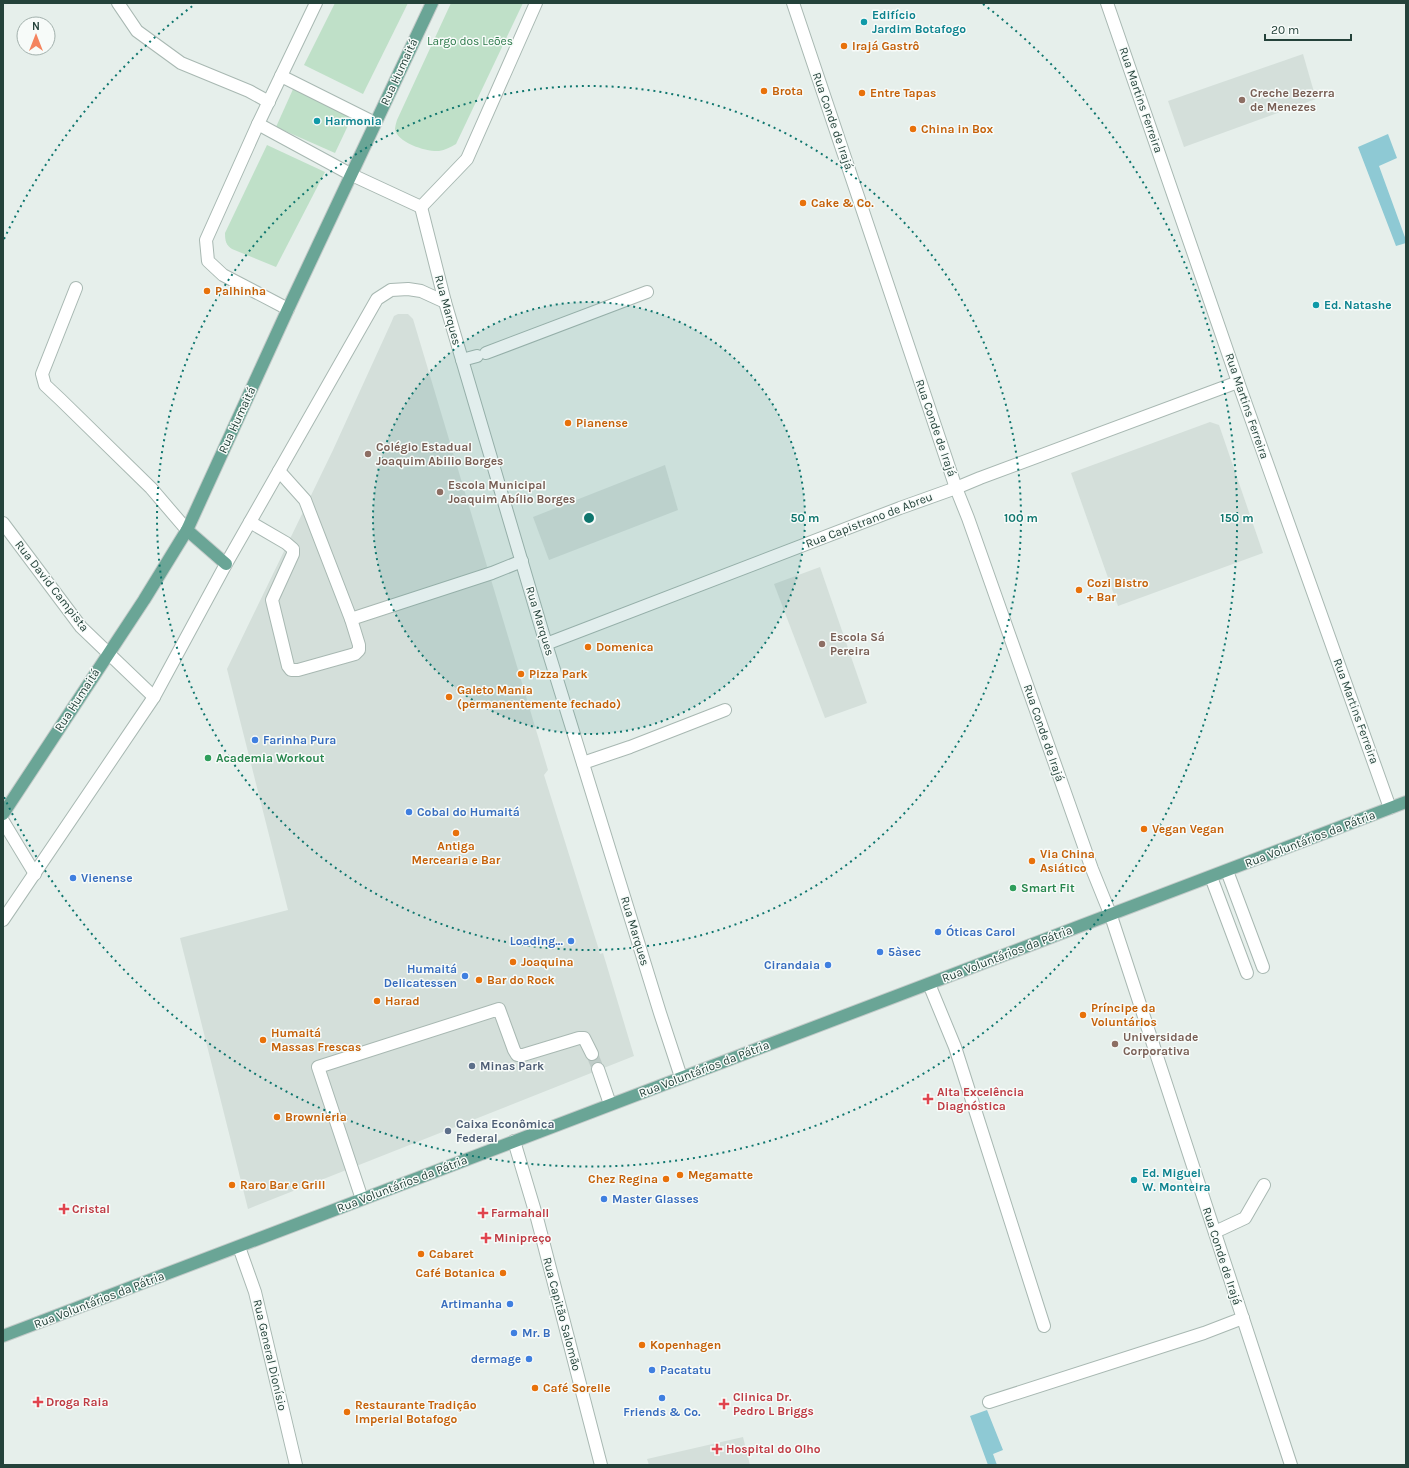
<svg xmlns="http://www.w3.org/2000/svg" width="1409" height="1468" font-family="Karla,sans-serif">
<rect width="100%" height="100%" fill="#e6efeb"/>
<g fill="#d4dfda">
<path d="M1303,54L1316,99L1184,147L1168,101Z"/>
<path d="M398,314H408L413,319L548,770L544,775L599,950L600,954L603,953L634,1056L248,1209L180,938L288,910L227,669L333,450L391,323L394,316Z"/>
<path d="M1210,422L1219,425L1263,553L1118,606L1071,473Z"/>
<path d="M665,465L678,510L549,560L533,517Z"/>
<path d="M820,567L867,703L825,718L774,584Z"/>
<path d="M743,1437L750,1465H649L647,1459Z"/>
</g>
<g fill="#bfe0c8">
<path d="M335,3H408L363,94L304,65Z"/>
<path d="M451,3H523L456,144C451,147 445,150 439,151C427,152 397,143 395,129C395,127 396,123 397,120Z"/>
<path d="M294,87L353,115L335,153L276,127Z"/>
<path d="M267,145L325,172L276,267L232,249C226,245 225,241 225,233Z"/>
</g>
<g fill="#8ec9d4">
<path d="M1388,134L1397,158L1379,166L1406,240V243L1396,246L1358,147Z"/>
<path d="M987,1410L1003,1450L993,1454L997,1465H988L970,1416Z"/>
</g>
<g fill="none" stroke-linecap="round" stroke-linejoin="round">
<path stroke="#bfccc8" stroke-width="12" stroke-dasharray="12 6" stroke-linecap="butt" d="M592,1054L598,1069"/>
<g stroke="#a8b8b2" stroke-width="14">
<g id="minor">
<path d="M118,3L137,31L181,63L249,91L269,102"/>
<path d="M793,3L956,488L968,518L1092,869L1111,916L1291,1465"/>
<path d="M1107,3L1238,382L1390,808"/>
<path d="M281,76L375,123"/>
<path d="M258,124L352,175L421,207"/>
<path d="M421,207L445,302L546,644L660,1013L681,1077"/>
<path d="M421,207L467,159L536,3"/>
<path d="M76,288L42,374L45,385L61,400L151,488L187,530"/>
<path d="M288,309L223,275L208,261L206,240L258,124L316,3"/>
<path d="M486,353L647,292"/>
<path d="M462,360L477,356"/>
<path d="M250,522L286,543L293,549V554L272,600L288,666L291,670H298L355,654L359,650V645L351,619L305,500L279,471"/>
<path d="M3,523L81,627L154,697"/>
<path d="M351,619L492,573L522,561"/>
<path d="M546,644L900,508L956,488L980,478L1238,382"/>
<path d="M583,763L630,747L725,710"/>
<path d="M3,821L35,874"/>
<path d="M1227,871L1263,967"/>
<path d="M1211,877L1247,973"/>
<path d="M3,920L154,697L226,564L377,299L391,290L408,289L421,291L445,302"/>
<path d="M929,984L955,1047L1044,1326"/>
<path d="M598,1069L610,1104"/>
<path d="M514,1141L537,1218L601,1465"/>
<path d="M362,1199L318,1067L499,1009L514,1050L517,1055H523L579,1038H584L592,1054"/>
<path d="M1215,1232L1245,1218L1264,1185"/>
<path d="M239,1247L255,1292L296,1465"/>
<path d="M989,1402L1204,1333L1243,1318"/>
</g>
</g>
<g stroke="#c2cac8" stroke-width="14">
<g id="major">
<path d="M187,530L226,564"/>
<path d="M3,814L144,600L187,530L288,309L432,3"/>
<path d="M3,1336L1406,802"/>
</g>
</g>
<use href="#minor" stroke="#fff" stroke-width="12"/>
<use href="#major" stroke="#6aa596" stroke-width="12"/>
</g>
<circle cx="589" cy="518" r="216" fill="#0f766e" fill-opacity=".12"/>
<g fill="none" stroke="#0f766e" stroke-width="2" stroke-dasharray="2 4">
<circle cx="589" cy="518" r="216"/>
<circle cx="589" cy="518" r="432"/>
<path d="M4 239A648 648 0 0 1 195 4M983 4A648 648 0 1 1 4 797"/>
</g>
<g fill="#0f9aa8" stroke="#f7fbf9" stroke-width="1.5">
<circle cx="864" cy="22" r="4"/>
<circle cx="317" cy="121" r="4"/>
<circle cx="1316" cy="305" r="4"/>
<circle cx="1134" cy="1180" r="4"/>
</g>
<g fill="#e8710a" stroke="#f7fbf9" stroke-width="1.5">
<circle cx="844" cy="46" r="4"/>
<circle cx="764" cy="91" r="4"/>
<circle cx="862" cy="93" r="4"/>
<circle cx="913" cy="129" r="4"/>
<circle cx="803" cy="203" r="4"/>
<circle cx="207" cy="291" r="4"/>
<circle cx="568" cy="423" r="4"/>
<circle cx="1079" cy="590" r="4"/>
<circle cx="588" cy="647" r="4"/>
<circle cx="521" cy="674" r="4"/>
<circle cx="449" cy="697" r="4"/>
<circle cx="1144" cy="829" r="4"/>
<circle cx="456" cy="833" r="4"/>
<circle cx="1032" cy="861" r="4"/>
<circle cx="513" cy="962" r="4"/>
<circle cx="479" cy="980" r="4"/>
<circle cx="377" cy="1001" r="4"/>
<circle cx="1083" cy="1015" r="4"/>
<circle cx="263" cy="1040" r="4"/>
<circle cx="277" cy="1117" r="4"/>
<circle cx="680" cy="1175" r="4"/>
<circle cx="666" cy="1179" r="4"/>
<circle cx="232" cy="1185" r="4"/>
<circle cx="421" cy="1254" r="4"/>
<circle cx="503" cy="1273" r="4"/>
<circle cx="642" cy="1345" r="4"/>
<circle cx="535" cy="1388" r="4"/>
<circle cx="347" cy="1412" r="4"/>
</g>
<g fill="#8d6e63" stroke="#f7fbf9" stroke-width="1.5">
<circle cx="1242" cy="100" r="4"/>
<circle cx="368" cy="454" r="4"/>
<circle cx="440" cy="492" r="4"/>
<circle cx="822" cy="644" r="4"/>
<circle cx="1115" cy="1044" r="4"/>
</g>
<g fill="#3f7fe0" stroke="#f7fbf9" stroke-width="1.5">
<circle cx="255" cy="740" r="4"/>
<circle cx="409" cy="812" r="4"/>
<circle cx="73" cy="878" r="4"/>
<circle cx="938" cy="932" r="4"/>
<circle cx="571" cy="941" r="4"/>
<circle cx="880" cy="952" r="4"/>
<circle cx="828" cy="965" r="4"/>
<circle cx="465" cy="976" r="4"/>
<circle cx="604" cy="1199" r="4"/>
<circle cx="510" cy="1304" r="4"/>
<circle cx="514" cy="1333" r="4"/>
<circle cx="529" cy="1359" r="4"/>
<circle cx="652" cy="1370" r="4"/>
<circle cx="662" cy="1398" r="4"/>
</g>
<g fill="#2e9e5b" stroke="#f7fbf9" stroke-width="1.5">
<circle cx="208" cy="758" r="4"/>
<circle cx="1013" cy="888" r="4"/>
</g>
<g fill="#5c6f8a" stroke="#f7fbf9" stroke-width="1.5">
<circle cx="472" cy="1066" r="4"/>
<circle cx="448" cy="1131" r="4"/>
</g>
<g fill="#e0444e" stroke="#f7fbf9" stroke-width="1.5">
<path d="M926 1093h4v4h4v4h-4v4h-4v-4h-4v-4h4z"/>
<path d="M62 1203h4v4h4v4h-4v4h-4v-4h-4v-4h4z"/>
<path d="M481 1207h4v4h4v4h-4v4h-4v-4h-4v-4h4z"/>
<path d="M484 1232h4v4h4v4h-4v4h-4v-4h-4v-4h4z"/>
<path d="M36 1396h4v4h4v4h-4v4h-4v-4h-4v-4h4z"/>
<path d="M722 1398h4v4h4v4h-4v4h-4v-4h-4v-4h4z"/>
<path d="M715 1443h4v4h4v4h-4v4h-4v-4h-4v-4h4z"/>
</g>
<g text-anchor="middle" stroke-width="3" stroke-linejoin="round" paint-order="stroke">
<g font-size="12" font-weight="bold" fill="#0d838f" stroke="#f7fbf9" text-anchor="start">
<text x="872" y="19">Edifício<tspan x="872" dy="14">Jardim Botafogo</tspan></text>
<text x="325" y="125">Harmonia</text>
<text x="1324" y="309">Ed. Natashe</text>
<text x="1142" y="1177">Ed. Miguel<tspan x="1142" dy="14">W. Monteira</tspan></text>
</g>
<g font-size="12" fill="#2d7a4b" stroke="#f7fbf9">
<text x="470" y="45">Largo dos Leões</text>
</g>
<g font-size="12" font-weight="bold" fill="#c56008" stroke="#f7fbf9" text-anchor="start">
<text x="852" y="50">Irajá Gastrô</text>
<text x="772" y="95">Brota</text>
<text x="870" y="97">Entre Tapas</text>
<text x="921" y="133">China in Box</text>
<text x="811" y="207">Cake &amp; Co.</text>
<text x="215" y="295">Palhinha</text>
<text x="576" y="427">Pianense</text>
<text x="1087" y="587">Cozi Bistro<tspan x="1087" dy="14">+ Bar</tspan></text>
<text x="596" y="651">Domenica</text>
<text x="529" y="678">Pizza Park</text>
<text x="457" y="694">Galeto Mania<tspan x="457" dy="14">(permanentemente fechado)</tspan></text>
<text x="1152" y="833">Vegan Vegan</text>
<text x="456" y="850" text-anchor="middle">Antiga<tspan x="456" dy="14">Mercearia e Bar</tspan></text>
<text x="1040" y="858">Via China<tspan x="1040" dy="14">Asiático</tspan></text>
<text x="521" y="966">Joaquina</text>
<text x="487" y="984">Bar do Rock</text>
<text x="385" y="1005">Harad</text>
<text x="1091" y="1012">Príncipe da<tspan x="1091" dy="14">Voluntários</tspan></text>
<text x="271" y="1037">Humaitá<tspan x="271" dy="14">Massas Frescas</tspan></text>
<text x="285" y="1121">Brownieria</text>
<text x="688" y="1179">Megamatte</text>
<text x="658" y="1183" text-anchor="end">Chez Regina</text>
<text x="240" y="1189">Raro Bar e Grill</text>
<text x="429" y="1258">Cabaret</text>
<text x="495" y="1277" text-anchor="end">Café Botanica</text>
<text x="650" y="1349">Kopenhagen</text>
<text x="543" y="1392">Café Sorelle</text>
<text x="355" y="1409">Restaurante Tradição<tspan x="355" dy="14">Imperial Botafogo</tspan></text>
</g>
<g font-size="12" fill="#24423a" stroke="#f7fbf9">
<text transform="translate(399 72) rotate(-65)" y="4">Rua Humaitá</text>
<text transform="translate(1141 100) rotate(71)" y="4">Rua Martins Ferreira</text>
<text transform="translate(833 121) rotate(71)" y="4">Rua Conde de Irajá</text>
<text transform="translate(448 310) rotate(75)" y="4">Rua Marques</text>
<text transform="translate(1247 406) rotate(71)" y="4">Rua Martins Ferreira</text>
<text transform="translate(237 420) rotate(-65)" y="4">Rua Humaitá</text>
<text transform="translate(936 428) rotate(71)" y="4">Rua Conde de Irajá</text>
<text transform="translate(869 520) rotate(-21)" y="4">Rua Capistrano de Abreu</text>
<text transform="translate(52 586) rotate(52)" y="4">Rua David Campista</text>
<text transform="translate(540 621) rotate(73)" y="4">Rua Marques</text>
<text transform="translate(77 700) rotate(-57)" y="4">Rua Humaitá</text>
<text transform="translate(1356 711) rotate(70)" y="4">Rua Martins Ferreira</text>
<text transform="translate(1044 733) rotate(71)" y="4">Rua Conde de Irajá</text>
<text transform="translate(1310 839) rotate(-21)" y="4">Rua Voluntários da Pátria</text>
<text transform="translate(635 931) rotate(73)" y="4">Rua Marques</text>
<text transform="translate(1007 954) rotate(-21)" y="4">Rua Voluntários da Pátria</text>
<text transform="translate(704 1069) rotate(-21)" y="4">Rua Voluntários da Pátria</text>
<text transform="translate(402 1184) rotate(-21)" y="4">Rua Voluntários da Pátria</text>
<text transform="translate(1222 1256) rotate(72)" y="4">Rua Conde de Irajá</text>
<text transform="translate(99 1300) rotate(-21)" y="4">Rua Voluntários da Pátria</text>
<text transform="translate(562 1314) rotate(75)" y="4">Rua Capitão Salomão</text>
<text transform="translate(270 1355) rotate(77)" y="4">Rua General Dionísio</text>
</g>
<g font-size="12" font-weight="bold" fill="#785e54" stroke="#f7fbf9" text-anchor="start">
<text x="1250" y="97">Creche Bezerra<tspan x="1250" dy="14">de Menezes</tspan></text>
<text x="376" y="451">Colégio Estadual<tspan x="376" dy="14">Joaquim Abilio Borges</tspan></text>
<text x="448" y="489">Escola Municipal<tspan x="448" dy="14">Joaquim Abílio Borges</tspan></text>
<text x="830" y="641">Escola Sá<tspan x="830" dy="14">Pereira</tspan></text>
<text x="1123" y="1041">Universidade<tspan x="1123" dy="14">Corporativa</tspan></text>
</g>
<g font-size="12" font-weight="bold" fill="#366cbe" stroke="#f7fbf9" text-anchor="start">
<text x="263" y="744">Farinha Pura</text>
<text x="417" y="816">Cobal do Humaitá</text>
<text x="81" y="882">Vienense</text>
<text x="946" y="936">Óticas Carol</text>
<text x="563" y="945" text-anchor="end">Loading...</text>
<text x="888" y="956">5àsec</text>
<text x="820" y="969" text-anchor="end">Cirandaia</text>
<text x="457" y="973" text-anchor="end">Humaitá<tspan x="457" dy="14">Delicatessen</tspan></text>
<text x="612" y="1203">Master Glasses</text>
<text x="502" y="1308" text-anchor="end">Artimanha</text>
<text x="522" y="1337">Mr. B</text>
<text x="521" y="1363" text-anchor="end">dermage</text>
<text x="660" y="1374">Pacatatu</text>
<text x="662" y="1416" text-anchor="middle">Friends &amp; Co.</text>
</g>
<g font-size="12" font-weight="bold" fill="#27864d" stroke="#f7fbf9" text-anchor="start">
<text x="216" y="762">Academia Workout</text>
<text x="1021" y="892">Smart Fit</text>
</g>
<g font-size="12" font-weight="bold" fill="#4e5e75" stroke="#f7fbf9" text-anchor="start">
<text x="480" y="1070">Minas Park</text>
<text x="456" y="1128">Caixa Econômica<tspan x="456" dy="14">Federal</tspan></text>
</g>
<g font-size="12" font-weight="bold" fill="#be3a42" stroke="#f7fbf9" text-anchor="start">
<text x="937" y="1096">Alta Excelência<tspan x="937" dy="14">Diagnóstica</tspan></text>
<text x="72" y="1213">Cristal</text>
<text x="491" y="1217">Farmahall</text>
<text x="494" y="1242">Minipreço</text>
<text x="733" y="1401">Clinica Dr.<tspan x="733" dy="14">Pedro L Briggs</tspan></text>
<text x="46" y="1406">Droga Raia</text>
<text x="726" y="1453">Hospital do Olho</text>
</g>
</g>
<circle cx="589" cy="518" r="6" fill="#0f766e" stroke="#f7fbf9" stroke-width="2"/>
<g font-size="12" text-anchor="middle" font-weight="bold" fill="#0f766e" stroke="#f7fbf9" stroke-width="3" stroke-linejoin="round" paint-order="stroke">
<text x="805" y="522">50 m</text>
<text x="1021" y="522">100 m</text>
<text x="1237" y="522">150 m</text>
</g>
<rect width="1409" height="1468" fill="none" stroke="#24423a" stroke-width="8"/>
<g transform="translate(36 36)"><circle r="19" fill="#f7fbf9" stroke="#a3b1ad"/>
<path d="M0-3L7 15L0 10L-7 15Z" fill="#f4845f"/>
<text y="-6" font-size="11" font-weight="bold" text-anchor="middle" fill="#24423a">N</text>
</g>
<path d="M1265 34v6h86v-6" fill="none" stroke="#24423a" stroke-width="2"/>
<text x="1271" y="34" font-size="12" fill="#24423a" stroke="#f7fbf9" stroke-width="3" paint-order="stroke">20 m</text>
</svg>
